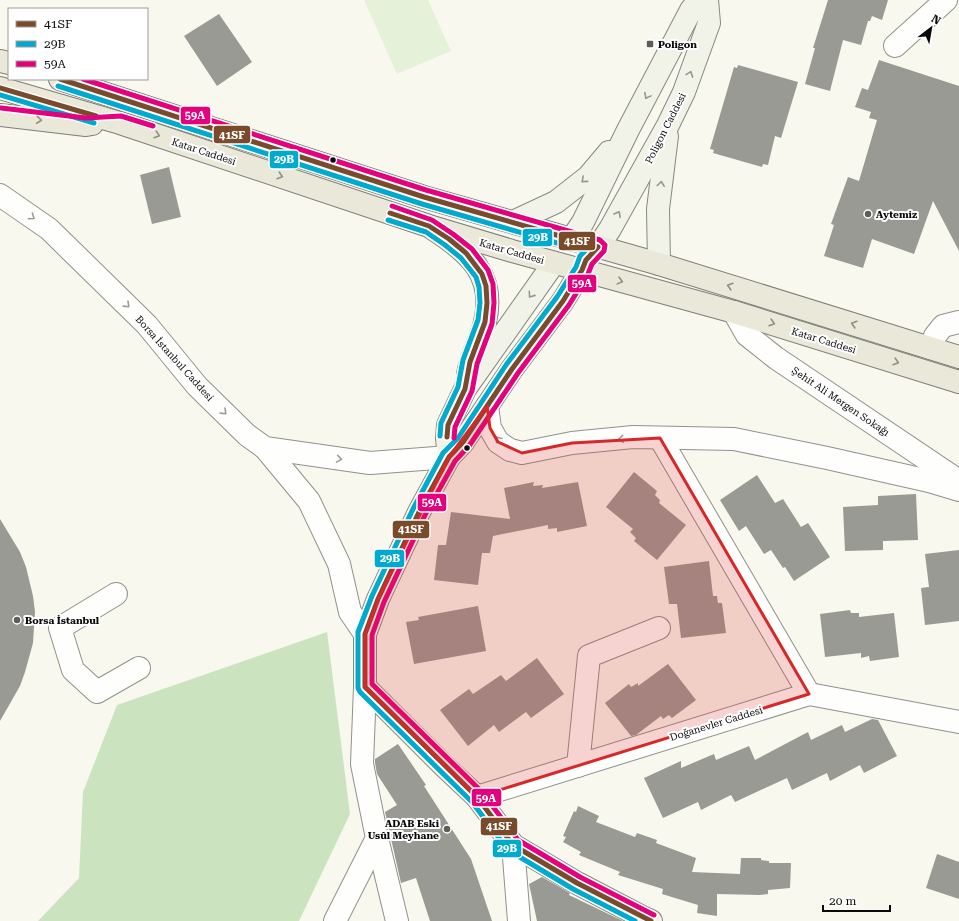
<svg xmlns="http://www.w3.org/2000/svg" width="959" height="921" font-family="'Roboto Serif',serif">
<rect width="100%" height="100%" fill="#f8f8ee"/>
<path fill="#cbe3bf" d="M327,632L350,814L299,921H38L79,878L83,792L117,705Z"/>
<path fill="#e6f1d9" d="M364,0H428L451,51L397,74Z"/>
<g fill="#9a9a94">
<path d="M828,0H888L882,20L872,16L870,21H868L861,45L843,40L830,91L805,84L815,48H813Z"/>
<path d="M219,14L252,62L217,86L184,36Z"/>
<path d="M879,60L959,86V251L933,201L914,254L872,239L863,268L824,256L834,225L831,224L848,177L859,181L877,120L869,118L871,112L855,107L862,88L868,90Z"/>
<path d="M738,65L798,82L781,138L775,136L768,165L763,164L762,167L713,153L714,150L710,149L734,67L737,68Z"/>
<path d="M169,167L181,217L152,224L140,175Z"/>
<path d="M634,472L657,491L655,495L660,500L659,503L686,525L657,560L634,541L636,538L630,532L633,529L606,507Z"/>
<path d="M757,475L775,503L783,499L801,527L808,523L830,557L794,581L785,567L783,568L771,550L764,554L746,526L739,531L720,500Z"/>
<path d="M534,482L533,486L543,485L542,488L578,482L587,526L557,532V528L548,529V525L493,536L490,553H482L478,585L434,580L438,545H446L451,512L510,519L504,488Z"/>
<path d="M916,494L918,540L883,541V550L845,551L843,507L878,505V496Z"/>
<path d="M0,519L20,552L26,567L33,596L35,612L33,643L25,672L20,686L0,721Z"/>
<path d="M959,550V621L925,625L921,588L929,587L925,554Z"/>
<path d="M709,561L713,596H717L718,603H722L726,633L681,638L677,604H669L664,567Z"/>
<path d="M478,606L486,651L414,664L406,622L419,620L418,617Z"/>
<path d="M850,610L851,613H859V617L894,613L899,657L870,661L869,656L861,658V653L825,657L820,614Z"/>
<path d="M537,658L564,694L531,718L526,712L499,732L494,725L468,746L440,710L469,689L473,694L501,675L506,681Z"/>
<path d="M668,664L696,700L672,718L669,715L663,719L661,716L636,735L631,736L605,703L629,684L631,687L638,683V686Z"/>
<path d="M872,719L878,720L897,756L864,773L860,765L830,781L827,773L792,790L787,778L735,802L731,795L701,810L698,802L663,818L644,778L681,761V768L714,754L716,760L749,746L755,760L808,732L811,740L842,725L845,732Z"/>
<path d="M398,744L426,785L424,786L471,859L492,921H430L416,878L401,883L385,812L397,805L377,774L375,763V759Z"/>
<path d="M578,806L599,816L596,822L635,837L637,833L657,840L656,843L696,858L692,872L740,874L741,858H761V860L769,861V863H791L790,888L768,890V894L760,895L717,894V916L697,913L698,905L662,894L663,889L618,875L620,872L579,855L581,852L563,842L566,837L563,836L574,811L576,812Z"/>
<path d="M937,854L959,862V899L926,888Z"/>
<path d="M542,877L570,893L569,895L623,921H537L529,884Z"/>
</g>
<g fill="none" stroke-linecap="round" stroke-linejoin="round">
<g stroke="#91918d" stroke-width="24">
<g id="street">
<path d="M895,46L946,0"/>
<path d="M0,195L49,229L147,325L197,386L247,435L265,448L370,463L449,457"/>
<path d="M734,312L747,335L776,358L959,481"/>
<path d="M931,348L935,336L943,326L959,322"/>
<path d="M487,406L490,428L498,442L510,450L522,453L572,443L633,437L734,439L827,458L929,481L959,490"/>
<path d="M660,438L809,694"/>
<path d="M265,448L309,501L339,564L350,612L365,634"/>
<path d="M116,594L60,628L73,670L97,692L139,668"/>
<path d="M578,766L589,656L659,628"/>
<path d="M477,797L809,694L959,722"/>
<path d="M377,838L397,921"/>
<path d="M513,845L519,921"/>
<path d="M335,921L377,838L362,764L365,687"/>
</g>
</g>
<g stroke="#888883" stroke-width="24">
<g id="secondary">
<path d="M513,222L556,202L588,177L609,152"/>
<path d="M433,229C469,252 496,275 485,322C481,340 471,356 468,374"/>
<path d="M571,240L583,222L628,130L691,10L699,0"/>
<path d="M598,247L610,229L668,125L684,92L709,23L707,0"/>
<path d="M659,264L658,209L667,136"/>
<path d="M582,270L563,301L512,369L463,442L449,457L419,512L378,599L365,634V687L443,765L477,797L513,845L577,883L642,917L651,921"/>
<path d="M449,457L447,439L448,425L465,389L554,263"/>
</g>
</g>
<g stroke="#7e7e7a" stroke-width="24">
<g id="primary">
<path d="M0,61L9,63"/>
<path d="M60,79L424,197L659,264L959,357"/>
<path d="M0,88L120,123L429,226L512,251L734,312L959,382"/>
<path d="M0,115L86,125L92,124"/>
</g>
</g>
<use href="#street" stroke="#fefefc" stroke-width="22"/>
<use href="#secondary" stroke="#f2f3e8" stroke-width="22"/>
<use href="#primary" stroke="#e9e8d9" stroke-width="22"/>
<g stroke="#fff" stroke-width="8">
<g id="bus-1">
<path d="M60,79L424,197L598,247L586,260L582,270L563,301L512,369L463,442L449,457L419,512L378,599L365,634V687L477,797L513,845L577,883L651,921"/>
<path d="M0,88L96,116"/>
<path d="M390,213L429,226L449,239L466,253L482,274L486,286L487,303L485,322L470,362L465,389L448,425L447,437"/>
</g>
</g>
<g stroke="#fff" stroke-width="8">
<g id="bus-2">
<path d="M58,86L422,204L585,251L580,256L576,267L557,297L506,365L458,438L443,453L413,509L372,596L358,632V688L360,692L472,802L508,850L573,889L635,921"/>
<path d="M0,95L94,123"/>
<path d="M388,220L426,232L445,245L461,258L476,277L479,287L480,303L478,320L463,360L458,387L441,423L440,436"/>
</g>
</g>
<g stroke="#fff" stroke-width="8">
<g id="bus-3">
<path d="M83,79L426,190L600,240L605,245L604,251L592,264L588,274L569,305L518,373L469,446L455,461L425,515L384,602L372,635V684L482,792L518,840L580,877L654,915"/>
<path d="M1,108L86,118L121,116L153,126"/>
<path d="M392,206L432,220L453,234L472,249L488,270L493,284L494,303L492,324L477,364L472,391L455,427L454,438"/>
</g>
</g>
<use href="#bus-1" stroke="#7a4b2a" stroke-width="5"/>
<use href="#bus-2" stroke="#00a9ce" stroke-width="5"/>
<use href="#bus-3" stroke="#e5007d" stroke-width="5"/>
</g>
<defs><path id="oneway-chevron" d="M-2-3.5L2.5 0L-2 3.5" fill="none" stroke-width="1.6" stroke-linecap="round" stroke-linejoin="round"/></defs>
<g stroke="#95968f">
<use href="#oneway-chevron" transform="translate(690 74) rotate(-70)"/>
<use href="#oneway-chevron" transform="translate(647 96) rotate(118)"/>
<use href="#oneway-chevron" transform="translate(584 180) rotate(139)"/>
<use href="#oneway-chevron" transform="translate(661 184) rotate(-83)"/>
<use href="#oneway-chevron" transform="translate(618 214) rotate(-61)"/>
<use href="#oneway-chevron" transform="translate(531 295) rotate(125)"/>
</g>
<g stroke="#908f86">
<use href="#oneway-chevron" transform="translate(39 120) rotate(6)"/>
<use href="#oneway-chevron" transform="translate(157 135) rotate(18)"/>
<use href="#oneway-chevron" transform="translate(280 176) rotate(18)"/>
<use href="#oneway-chevron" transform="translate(620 281) rotate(15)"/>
<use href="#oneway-chevron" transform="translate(730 286) rotate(-163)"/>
<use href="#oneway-chevron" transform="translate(772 323) rotate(17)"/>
<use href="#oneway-chevron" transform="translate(854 324) rotate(-163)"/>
<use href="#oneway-chevron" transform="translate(896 362) rotate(17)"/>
</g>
<g stroke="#9c9c9b">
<use href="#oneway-chevron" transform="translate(32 217) rotate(35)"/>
<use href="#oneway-chevron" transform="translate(127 305) rotate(44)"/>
<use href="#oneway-chevron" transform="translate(224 412) rotate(44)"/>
<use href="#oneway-chevron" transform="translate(498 439) rotate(-128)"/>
<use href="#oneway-chevron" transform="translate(621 439) rotate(175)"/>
<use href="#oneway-chevron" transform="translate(339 459) rotate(9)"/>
</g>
<path fill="#d62828" fill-opacity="0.2" stroke="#d62828" stroke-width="3" stroke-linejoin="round" d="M487,406L490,428L498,442L522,453L572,443L660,438L809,694L477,797L365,687V634L378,599L449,457Z"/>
<g fill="#5d5d5a" stroke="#fff" stroke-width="1.5">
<rect x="646" y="40" width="8" height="8" rx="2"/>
<circle cx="868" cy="214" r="4"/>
<circle cx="17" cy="620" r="4"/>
<circle cx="447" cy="829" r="4"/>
</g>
<g fill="#0a0a0a" stroke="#fff" stroke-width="1.5">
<circle cx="333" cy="160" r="3.5"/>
<circle cx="467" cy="448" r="3.5"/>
</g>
<g text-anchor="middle" stroke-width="4" stroke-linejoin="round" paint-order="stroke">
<g font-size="10" font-weight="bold" fill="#0a0a0a" stroke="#fff" text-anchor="start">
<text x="658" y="48">Poligon</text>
<text x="876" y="218">Aytemiz</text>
<text x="25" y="624">Borsa İstanbul</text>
<text x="439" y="827" text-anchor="end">ADAB Eski<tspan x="439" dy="12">Usûl Meyhane</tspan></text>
</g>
<g font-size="10" fill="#0a0a0a" stroke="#fff">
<text transform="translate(665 128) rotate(-63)" y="4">Poligon Caddesi</text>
<text transform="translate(204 151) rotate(18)" y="4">Katar Caddesi</text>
<text transform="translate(512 251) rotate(16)" y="4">Katar Caddesi</text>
<text transform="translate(824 340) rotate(17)" y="4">Katar Caddesi</text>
<text transform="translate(175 358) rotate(48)" y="4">Borsa İstanbul Caddesi</text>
<text transform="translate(841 401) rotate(34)" y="4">Şehit Ali Mergen Sokağı</text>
<text transform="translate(716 723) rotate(-17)" y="4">Doğanevler Caddesi</text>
</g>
</g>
<g stroke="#fff" stroke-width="1.5">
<rect x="180" y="106" width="31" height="19" rx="4" fill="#e5007d"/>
<rect x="213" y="125" width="38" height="19" rx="4" fill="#7a4b2a"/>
<rect x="269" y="150" width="30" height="19" rx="4" fill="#00a9ce"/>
<rect x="522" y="228" width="31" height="19" rx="4" fill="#00a9ce"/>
<rect x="558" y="231" width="38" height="20" rx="4" fill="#7a4b2a"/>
<rect x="567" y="274" width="30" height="19" rx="4" fill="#e5007d"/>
<rect x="417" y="493" width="30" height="19" rx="4" fill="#e5007d"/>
<rect x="392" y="520" width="38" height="19" rx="4" fill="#7a4b2a"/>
<rect x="374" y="549" width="31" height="19" rx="4" fill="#00a9ce"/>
<rect x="471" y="788" width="31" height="19" rx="4" fill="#e5007d"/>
<rect x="480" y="817" width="38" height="19" rx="4" fill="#7a4b2a"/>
<rect x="492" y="839" width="30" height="19" rx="4" fill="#00a9ce"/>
</g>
<g font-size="11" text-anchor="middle" font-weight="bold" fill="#fff">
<text x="195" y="119">59A</text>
<text x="232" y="139">41SF</text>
<text x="284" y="163">29B</text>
<text x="538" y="241">29B</text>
<text x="577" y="245">41SF</text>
<text x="582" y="287">59A</text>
<text x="432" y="506">59A</text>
<text x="411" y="533">41SF</text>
<text x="390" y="562">29B</text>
<text x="486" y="802">59A</text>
<text x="499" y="830">41SF</text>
<text x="507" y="852">29B</text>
</g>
<rect x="8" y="8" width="140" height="72" fill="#ffffff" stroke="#9d9d9d"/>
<rect x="16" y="21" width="20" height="6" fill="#7a4b2a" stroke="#9d9d9d"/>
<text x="44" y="28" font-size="12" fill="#0a0a0a">41SF</text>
<rect x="16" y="41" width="20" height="6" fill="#00a9ce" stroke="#9d9d9d"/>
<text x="44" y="48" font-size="12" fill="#0a0a0a">29B</text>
<rect x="16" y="61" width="20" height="6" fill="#e5007d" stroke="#9d9d9d"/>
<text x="44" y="68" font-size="12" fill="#0a0a0a">59A</text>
<g transform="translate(931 28) rotate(31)" stroke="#ffffff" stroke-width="3" paint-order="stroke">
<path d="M0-3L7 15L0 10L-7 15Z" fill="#0a0a0a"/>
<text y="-6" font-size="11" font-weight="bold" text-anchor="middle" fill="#0a0a0a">N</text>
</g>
<path d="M823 905v6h67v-6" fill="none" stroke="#0a0a0a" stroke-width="2"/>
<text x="829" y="905" font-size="12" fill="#0a0a0a" stroke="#ffffff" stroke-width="3" paint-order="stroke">20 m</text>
</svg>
